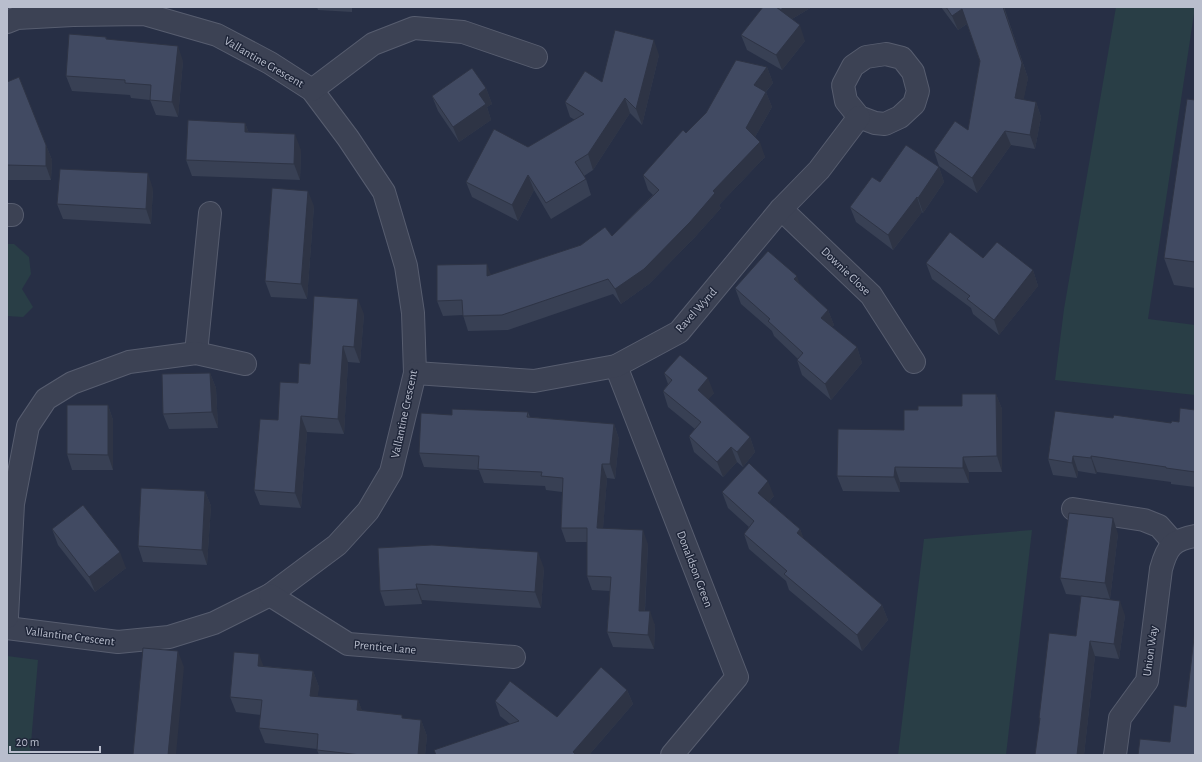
<svg xmlns="http://www.w3.org/2000/svg" width="1202" height="762" font-family="'Alegreya Sans',sans-serif">
<rect width="100%" height="100%" fill="#272f45"/>
<g fill="#293e46">
<path d="M1116,7H1195L1148,319L1195,325V395L1055,380L1064,309Z"/>
<path d="M7,244H14L29,257L31,274L22,289L33,307L23,317L7,316Z"/>
<path d="M1032,530L1006,755H898L924,539Z"/>
<path d="M7,656L38,660L30,755H7Z"/>
</g>
<g fill="none" stroke-linecap="round" stroke-linejoin="round">
<g stroke="#575d6f" stroke-width="24">
<g id="minor">
<path d="M7,22L17,18L73,15L144,14L217,35L270,63L312,90L348,138L384,192L406,266L413,313L415,373L391,472L368,511L337,545L270,595L214,623L169,637L118,642L7,628"/>
<path d="M886,54L902,58L913,72L918,91L914,104L900,117L885,124L875,123L859,117L846,101L843,85L853,66L866,57Z"/>
<path d="M312,90L373,44L414,28L463,32L536,57"/>
<path d="M781,209L871,295L914,362"/>
<path d="M7,215H12"/>
<path d="M196,353L210,213"/>
<path d="M616,366L737,677L672,755"/>
<path d="M415,373L534,381L616,366L679,332L781,209L819,170L859,117"/>
<path d="M1073,509L1144,520L1159,526L1174,543"/>
<path d="M270,595L348,644L514,657"/>
<path d="M7,617L13,504L28,426L46,399L72,383L129,362L196,353L245,364"/>
<path d="M1115,755L1120,718L1147,681L1161,569C1167,547 1172,540 1195,536"/>
</g>
</g>
<use href="#minor" stroke="#3c4254" stroke-width="22"/>
</g>
<g fill="#384054">
<path d="M317,7H352V12L318,10Z"/>
<path d="M673,7H685L684,8H675Z"/>
<path d="M763,7H812L792,19L805,41L782,70L747,50L741,35Z"/>
<path d="M941,7H1004L1028,78L1023,100L1036,102L1041,117L1035,149L1011,145L977,193L939,166L934,151L968,130L980,61L967,24L958,30Z"/>
<path d="M106,37L107,39L183,61L178,117L156,115L150,100L131,98L130,95L72,91L66,76Z"/>
<path d="M659,55L642,125L630,113L593,170L584,176L586,179L591,195L551,219L534,190L518,221L472,197L466,182L528,147L575,120L570,117L565,102L602,82Z"/>
<path d="M767,67L773,83L766,92L772,107L755,137L765,157L719,205L721,208L695,237L649,284L621,304L613,294L508,330L468,331L463,315L443,316L437,301L491,275L612,236L653,195L648,190L643,175L686,133Z"/>
<path d="M7,82L46,145L52,160L51,180H7Z"/>
<path d="M486,88L492,104L487,107L491,120L459,142L438,111L432,96Z"/>
<path d="M1195,100V288L1174,285L1164,258Z"/>
<path d="M245,123L249,133L301,150L300,180L192,176L186,160Z"/>
<path d="M939,167L944,182L923,213L922,212L893,250L856,222L850,207L880,182Z"/>
<path d="M153,189L151,224L63,219L57,204Z"/>
<path d="M314,206L307,299L271,297L265,281Z"/>
<path d="M983,258L1033,270L1038,286L999,335L973,314L971,308L932,279L926,263Z"/>
<path d="M800,284L828,310L834,325L832,327L857,347L862,363L831,400L802,375L797,360L798,359L774,336L772,331L741,304L735,288Z"/>
<path d="M364,314L360,363L348,362L344,434L307,432L301,508L260,505L254,490L278,420L298,383Z"/>
<path d="M210,373L216,388L218,428L169,429L163,414Z"/>
<path d="M664,373L714,393L708,399L750,437L755,452L743,467L737,462L723,477L694,452L689,436L695,429L668,407L663,391L668,384Z"/>
<path d="M996,394L1002,409V472H969V483L900,482V492L843,491L837,476L904,430L918,410L962,406Z"/>
<path d="M108,405L113,420V470H72L67,454Z"/>
<path d="M1195,410V487L1171,484V482L1097,472L1096,474L1078,471L1077,478L1053,475L1048,459L1113,418L1171,423L1179,422Z"/>
<path d="M528,412L530,417L614,424L619,439L615,479L607,478L603,528L648,544L645,611L655,625L654,649L613,647L607,632L610,591L592,590L587,576V542H566L561,528L562,492L546,490L545,486L484,483L479,470L424,467L419,453L452,415Z"/>
<path d="M205,491L211,506L207,565L143,562L138,546Z"/>
<path d="M722,492L774,496L769,502L800,529L803,538L882,605L888,620L862,651L789,590L786,581L749,549L744,534L749,527L728,508Z"/>
<path d="M52,529L126,568L95,592L58,545Z"/>
<path d="M1118,534L1110,599L1066,594L1060,578Z"/>
<path d="M378,548L544,568L541,608L422,600V604L385,606L380,591Z"/>
<path d="M1125,615L1119,659L1095,656L1084,755H1035L1040,721L1039,718L1076,636Z"/>
<path d="M263,666L313,671L319,687L317,697L358,700L362,711L403,718L421,720L427,736L425,755H319L317,750V749L265,743L259,728L261,715L236,712L230,697Z"/>
<path d="M627,690L633,704L589,755L510,724L500,716L495,701L557,717Z"/>
</g>
<g fill="#2e3445">
<path d="M785,7H812L785,23L780,10Z"/>
<path d="M1003,7L1028,78L1021,113L1015,98Z"/>
<path d="M962,9L968,23L958,30L952,16Z"/>
<path d="M800,25L805,41L782,70L776,55Z"/>
<path d="M654,40L659,55L642,125L636,109Z"/>
<path d="M178,46L183,61L178,117L172,102Z"/>
<path d="M767,67L773,83L759,100L754,85Z"/>
<path d="M486,88L492,104L487,107L491,120L459,142L453,127L479,94Z"/>
<path d="M766,92L772,107L751,144L746,128Z"/>
<path d="M625,98L630,113L593,170L588,154Z"/>
<path d="M1036,102L1041,117L1035,149L1030,135Z"/>
<path d="M245,123L251,138L245,132Z"/>
<path d="M1005,131L1011,145L977,193L972,178Z"/>
<path d="M295,134L301,150L300,180L294,164Z"/>
<path d="M760,142L765,157L719,205L721,208L695,237L649,284L621,304L615,289L713,191Z"/>
<path d="M46,145L52,160L51,180L46,166Z"/>
<path d="M939,167L944,182L923,213L918,198Z"/>
<path d="M148,173L153,189L151,224L146,209Z"/>
<path d="M528,175L534,190L518,221L512,205Z"/>
<path d="M308,191L314,206L307,299L301,284Z"/>
<path d="M917,197L922,212L893,250L888,235Z"/>
<path d="M487,264L493,280L487,276Z"/>
<path d="M1033,270L1038,286L999,335L994,320Z"/>
<path d="M797,276L802,291L794,279Z"/>
<path d="M358,299L364,314L360,363L354,347Z"/>
<path d="M828,310L834,325L827,333L821,318Z"/>
<path d="M343,346L348,362L344,434L338,419Z"/>
<path d="M857,347L862,363L831,400L825,384Z"/>
<path d="M210,373L216,388L218,428L212,412Z"/>
<path d="M708,378L714,393L704,405L698,390Z"/>
<path d="M996,394L1002,409V472L997,456Z"/>
<path d="M108,405L113,420V470L108,455Z"/>
<path d="M301,416L307,432L301,508L295,493Z"/>
<path d="M614,424L619,439L615,479L610,464Z"/>
<path d="M750,437L755,452L743,467L737,452Z"/>
<path d="M731,447L737,462L723,477L717,462Z"/>
<path d="M1073,456L1078,471L1077,478L1072,463Z"/>
<path d="M1091,456L1097,472L1096,474L1091,458Z"/>
<path d="M963,457L969,472V483L963,468Z"/>
<path d="M602,464L607,478L602,542L597,528Z"/>
<path d="M895,467L900,482V492L894,477Z"/>
<path d="M768,481L774,496L763,508L758,493Z"/>
<path d="M205,491L211,506L207,565L202,550Z"/>
<path d="M1113,518L1118,534L1110,599L1105,583Z"/>
<path d="M800,529L806,544L797,533Z"/>
<path d="M643,530L648,544L644,625L639,611Z"/>
<path d="M120,552L126,568L95,592L89,577Z"/>
<path d="M538,552L544,568L541,608L535,592Z"/>
<path d="M416,584L422,600V604L417,589Z"/>
<path d="M1120,601L1125,615L1119,659L1114,644Z"/>
<path d="M882,605L888,620L862,651L857,635Z"/>
<path d="M650,611L655,625L654,649L648,635Z"/>
<path d="M1090,641L1095,656L1084,755H1077Z"/>
<path d="M178,651L184,667L176,755H168Z"/>
<path d="M259,654L265,670L258,666Z"/>
<path d="M313,671L319,687L316,711L310,696Z"/>
<path d="M627,690L633,704L589,755H574L573,752Z"/>
<path d="M358,700L364,715L357,710Z"/>
<path d="M421,720L427,736L425,755H418Z"/>
</g>
<g fill="#414a62" stroke="#2e3445">
<path d="M763,7H776L800,25L776,55L741,35Z"/>
<path d="M778,7H785L780,10Z"/>
<path d="M946,7H1003L1022,63L1015,98L1036,102L1030,135L1005,131L972,178L934,151L955,121L968,130L980,61L962,9L952,16Z"/>
<path d="M615,30L654,40L636,109L625,98L588,154L575,162L586,179L546,203L528,175L512,205L466,182L494,129L528,147L584,114L565,102L585,71L602,82Z"/>
<path d="M69,34L106,37V39L178,46L172,102L150,100L151,85L125,83V80L66,76Z"/>
<path d="M736,60L767,67L754,85L766,92L746,128L760,142L713,191L715,193L690,222L644,269L615,289L608,279L502,315L463,316L462,300L437,301V265L487,264V276L581,245L605,227L612,236L659,190L643,175L683,130L686,133L706,113Z"/>
<path d="M472,68L486,88L479,94L486,104L453,127L432,96Z"/>
<path d="M19,77L46,145V166L7,165V82Z"/>
<path d="M1187,99L1195,100V262L1164,258Z"/>
<path d="M188,120L245,123V132L295,134L294,164L186,160Z"/>
<path d="M906,145L939,167L918,198L917,197L888,235L850,207L872,177L880,182Z"/>
<path d="M60,169L148,173L146,209L57,204Z"/>
<path d="M272,188L308,191L301,284L265,281Z"/>
<path d="M950,232L983,258L997,242L1033,270L994,320L967,299L970,296L926,263Z"/>
<path d="M768,251L797,276L794,279L828,310L821,318L857,347L825,384L797,360L803,353L768,321L770,319L735,288Z"/>
<path d="M314,296L358,299L354,347L343,346L338,419L301,416L295,493L254,490L260,419L278,420L280,382L298,383L299,363L310,364Z"/>
<path d="M680,355L708,378L698,390L750,437L737,452L731,447L717,462L689,436L701,422L663,391L672,380L664,373Z"/>
<path d="M210,373L212,412L163,414L162,374Z"/>
<path d="M962,394H996L997,456L963,457V468L895,467L894,477L837,476L838,429L904,430V410H918V406H962Z"/>
<path d="M67,405H108V455L67,454Z"/>
<path d="M1180,408L1195,410V472L1166,468V467L1091,456V458L1073,456L1072,463L1048,459L1055,411L1113,418L1114,415L1171,423L1172,421L1179,422Z"/>
<path d="M452,409L528,412L527,417L614,424L610,464H602L597,528L643,530L639,611H650L648,635L607,632L611,577L587,576V528H561L563,478L541,476L542,472L478,469L479,456L419,453L421,413L452,415Z"/>
<path d="M749,463L768,481L758,493L800,529L797,533L882,605L857,635L784,574L787,571L744,534L754,521L722,492Z"/>
<path d="M141,488L205,491L202,550L138,546Z"/>
<path d="M83,505L120,552L89,577L52,529Z"/>
<path d="M1069,513L1113,518L1105,583L1060,578Z"/>
<path d="M432,545L538,552L535,592L416,584L417,589L380,591L378,548Z"/>
<path d="M1081,596L1120,601L1114,644L1090,641L1077,755H1035L1040,718H1039L1049,633L1076,636Z"/>
<path d="M1195,629V755H1138L1140,739L1170,742L1174,705L1186,707Z"/>
<path d="M143,648L178,651L168,755H133Z"/>
<path d="M234,652L259,654L258,666L313,671L310,696L358,700L357,710L402,715V718L421,720L418,755H361L317,750L318,734L259,728L262,700L230,697Z"/>
<path d="M601,667L627,690L573,752L576,755H436L434,750L519,721L495,701L510,681L557,717Z"/>
</g>
<g text-anchor="middle" stroke-width="3" stroke-linejoin="round" paint-order="stroke">
<g font-size="12" fill="#b9becd" stroke="#20273a">
<text transform="translate(264 62) rotate(30)" y="4">Vallantine Crescent</text>
<text transform="translate(846 271) rotate(44)" y="4">Downie Close</text>
<text transform="translate(696 310) rotate(-48)" y="4">Ravel Wynd</text>
<text transform="translate(404 414) rotate(-78)" y="4">Vallantine Crescent</text>
<text transform="translate(695 569) rotate(69)" y="4">Donaldson Green</text>
<text transform="translate(70 636) rotate(7)" y="4">Vallantine Crescent</text>
<text transform="translate(385 647) rotate(5)" y="4">Prentice Lane</text>
<text transform="translate(1150 651) rotate(-82)" y="4">Union Way</text>
</g>
</g>
<rect width="1202" height="762" fill="none" stroke="#b9becd" stroke-width="16"/>
<path d="M10 746v6h90v-6" fill="none" stroke="#b9becd" stroke-width="2"/>
<text x="16" y="746" font-size="12" fill="#b9becd" stroke="#20273a" stroke-width="3" paint-order="stroke">20 m</text>
</svg>
